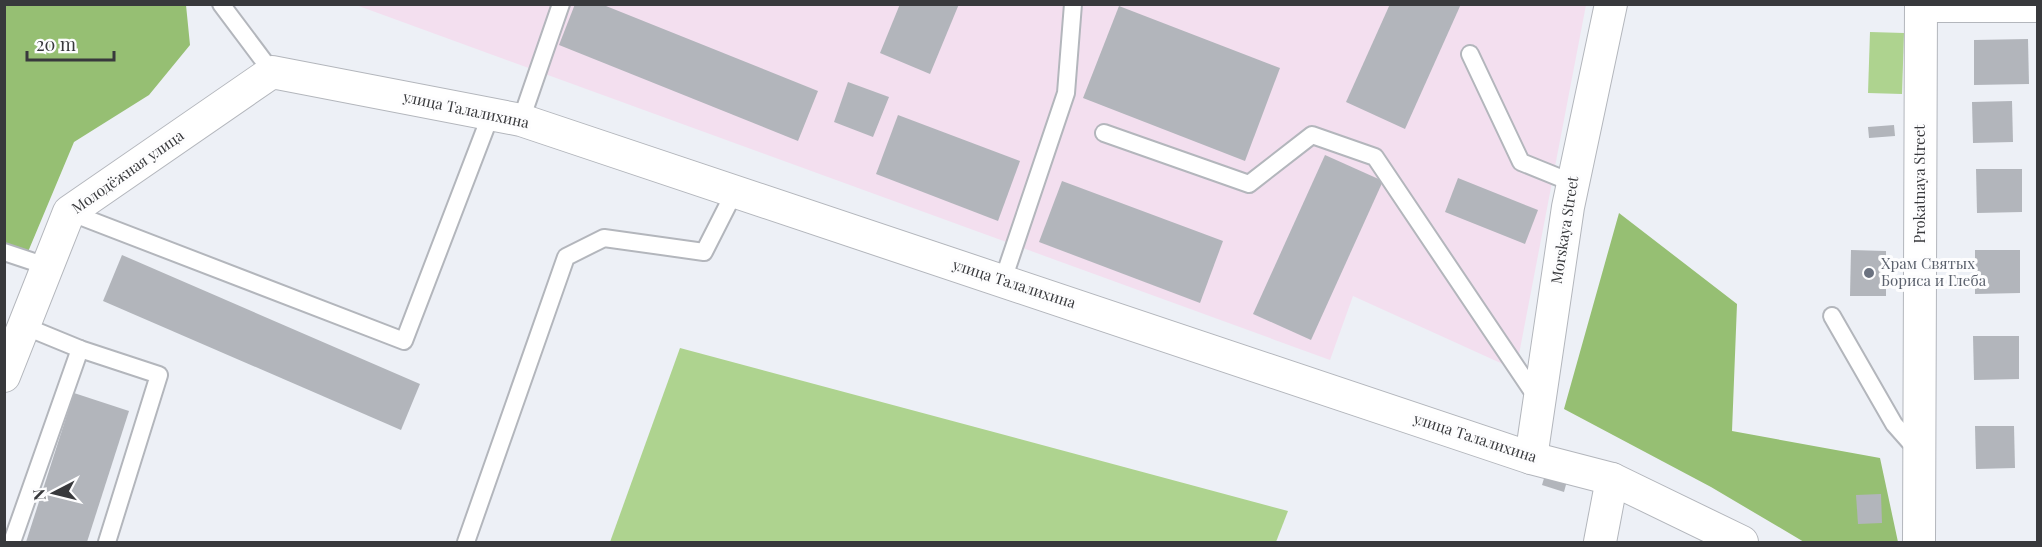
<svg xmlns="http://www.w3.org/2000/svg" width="2042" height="547" font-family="'Playfair Display',serif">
<rect width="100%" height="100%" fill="#edf0f6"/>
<path fill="#f3dfef" d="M356,5H1586L1516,370L1353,296L1330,360Z"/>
<g fill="#aed38f">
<path d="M1870,32L1904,33L1902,94L1868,93Z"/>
<path d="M680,348L1288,511L1276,542H610Z"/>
</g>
<g fill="#96bf73">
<path d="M4,5H186L190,45L149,95L74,142L25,259L5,249Z"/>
<path d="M1619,213L1737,304L1732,431L1880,458L1898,542H1804L1711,487L1564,409Z"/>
</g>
<g fill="#b2b5bb">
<path d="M575,4H601L818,91L798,141L559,45Z"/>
<path d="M900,4H959L930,74L880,53Z"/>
<path d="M1390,4H1461L1405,129L1346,102Z"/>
<path d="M1119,6L1280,68L1245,161L1083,98Z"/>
<path d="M2028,39L2029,84L1974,85V40Z"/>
<path d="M848,82L889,97L873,137L834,122Z"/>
<path d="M2012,101L2013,142L1973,143L1972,102Z"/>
<path d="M898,115L1020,161L998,221L876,174Z"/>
<path d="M1894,125L1895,136L1869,138L1868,127Z"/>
<path d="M1325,155L1383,181L1311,340L1253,314Z"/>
<path d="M1976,169H2022V212L1977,213Z"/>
<path d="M1458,178L1538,210L1525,244L1445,212Z"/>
<path d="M1062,181L1223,241L1200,303L1039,242Z"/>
<path d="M1851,250L1886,251V296H1850Z"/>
<path d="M1975,250H2020V293L1975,294Z"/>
<path d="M122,255L420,384L401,430L103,301Z"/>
<path d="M1973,336H2019V379L1974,380Z"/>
<path d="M74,393L129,411L87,542H26Z"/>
<path d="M1975,426H2014L2015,468L1976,469Z"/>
<path d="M1545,475L1567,481L1564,492L1542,485Z"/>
<path d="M1881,494L1882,523L1858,524L1856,495Z"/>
</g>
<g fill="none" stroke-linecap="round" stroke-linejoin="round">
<g stroke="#b3b6bc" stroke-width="20">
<g id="lane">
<path d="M221,4L272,72"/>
<path d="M1470,54L1521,162L1573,183"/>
<path d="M521,120L561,4"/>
<path d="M1104,133L1249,184L1312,135L1375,157L1539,401"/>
<path d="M69,212L404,341L491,114"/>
<path d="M4,252L46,266"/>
<path d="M1003,280L1066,93L1073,4"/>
<path d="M1832,316L1894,424L1917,450"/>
<path d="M80,349L159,375L107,542"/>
<path d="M12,542L80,349L24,326"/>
<path d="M466,542L566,257L604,238L704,252L735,191"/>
</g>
</g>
<g stroke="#b3b6bc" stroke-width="34">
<g id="street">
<path d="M1921,6H2038"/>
<path d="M4,376L69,212L272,72L521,120L1531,458L1612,479L1742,542"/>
<path d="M1531,458L1568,207L1611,4"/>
<path d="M1600,542L1612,479"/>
<path d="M1919,542L1921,4"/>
</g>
</g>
<use href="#lane" stroke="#fff" stroke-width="16"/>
<use href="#street" stroke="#fff" stroke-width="32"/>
</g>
<circle fill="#6b7280" stroke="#fdfdfe" stroke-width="2" cx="1869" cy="273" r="6"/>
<g text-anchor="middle" stroke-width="6" stroke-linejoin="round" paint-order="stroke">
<g font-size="15" fill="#38393c" stroke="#fdfdfe">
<text transform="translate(466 110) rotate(12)" y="5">улица Талалихина</text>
<text transform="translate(128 172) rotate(-35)" y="5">Молодёжная улица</text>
<text transform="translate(1920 184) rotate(-90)" y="5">Prokatnaya Street</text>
<text transform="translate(1565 230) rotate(-81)" y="5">Morskaya Street</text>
<text transform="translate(1014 284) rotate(18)" y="5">улица Талалихина</text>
<text transform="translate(1475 438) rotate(18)" y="5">улица Талалихина</text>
</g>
<g font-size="15" fill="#5b616d" stroke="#fdfdfe" text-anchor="start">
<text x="1881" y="269">Храм Святых<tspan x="1881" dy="17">Бориса и Глеба</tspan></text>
</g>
</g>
<rect width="2042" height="547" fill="none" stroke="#38393c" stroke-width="12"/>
<g transform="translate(54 493) rotate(263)" stroke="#fdfdfe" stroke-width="4.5" paint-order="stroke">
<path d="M0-4.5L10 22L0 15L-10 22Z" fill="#38393c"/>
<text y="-9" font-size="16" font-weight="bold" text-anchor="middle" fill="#38393c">N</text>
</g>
<path d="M27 51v9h87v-9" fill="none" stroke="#38393c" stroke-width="3"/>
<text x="36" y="51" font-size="18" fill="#38393c" stroke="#fdfdfe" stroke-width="4.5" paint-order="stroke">20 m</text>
</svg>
